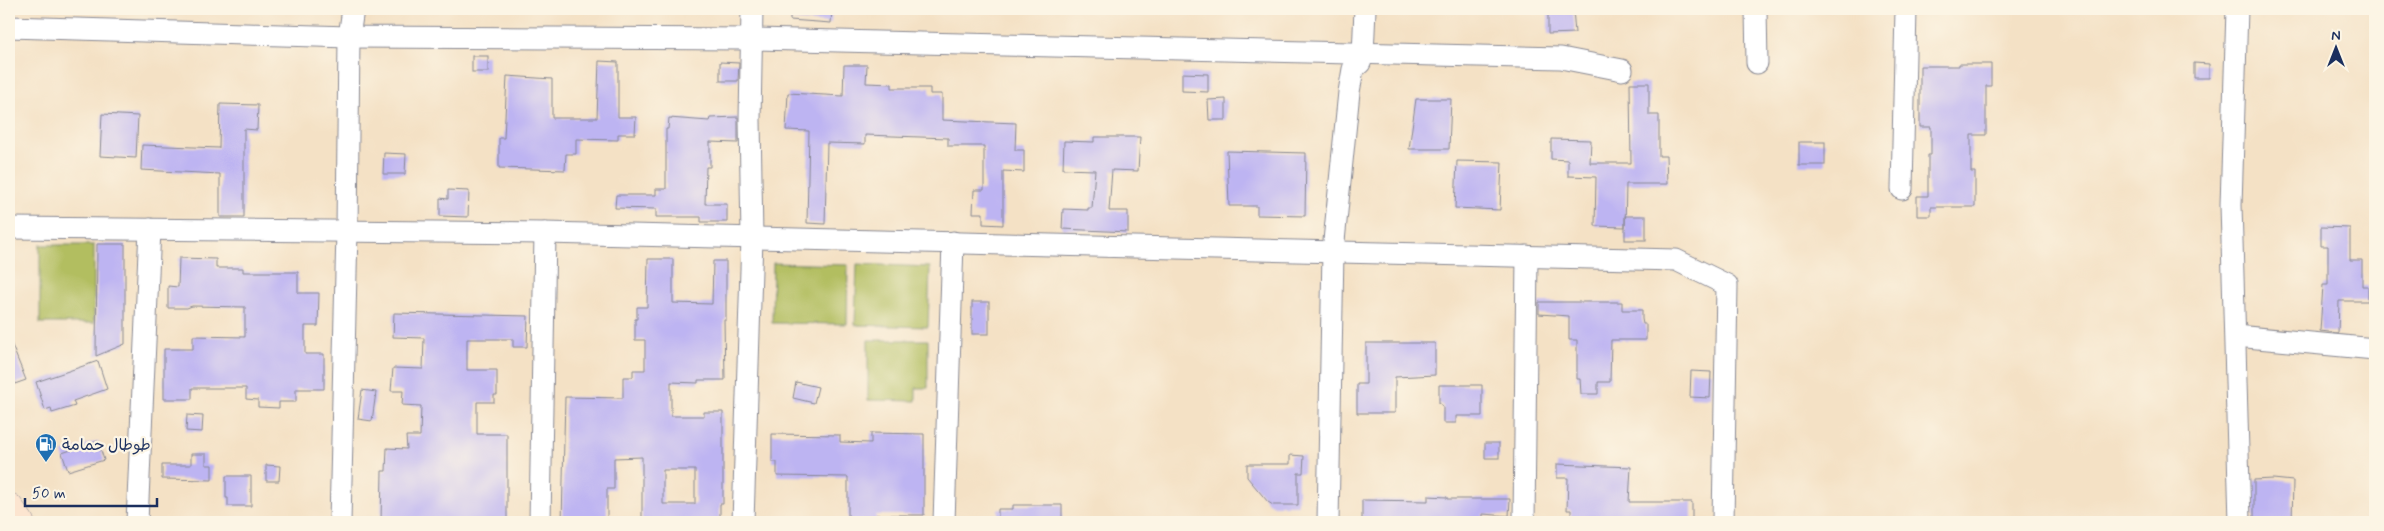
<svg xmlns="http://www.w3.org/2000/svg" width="2384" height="531" font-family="Mynerve,'Playpen Sans Arabic',sans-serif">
<rect width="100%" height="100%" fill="#fcf5e5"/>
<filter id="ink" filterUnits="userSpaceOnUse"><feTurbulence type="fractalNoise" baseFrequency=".02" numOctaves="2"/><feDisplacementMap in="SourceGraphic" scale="10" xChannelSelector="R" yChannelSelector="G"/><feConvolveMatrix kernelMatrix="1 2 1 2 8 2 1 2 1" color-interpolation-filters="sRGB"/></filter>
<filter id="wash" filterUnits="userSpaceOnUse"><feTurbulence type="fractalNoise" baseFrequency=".0096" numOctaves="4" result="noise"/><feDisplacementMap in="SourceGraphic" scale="20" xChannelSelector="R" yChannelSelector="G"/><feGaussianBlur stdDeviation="1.12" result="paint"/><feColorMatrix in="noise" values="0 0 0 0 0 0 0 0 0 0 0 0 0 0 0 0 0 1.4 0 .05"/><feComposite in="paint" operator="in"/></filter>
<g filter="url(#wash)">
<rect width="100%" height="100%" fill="#f4e1c5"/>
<g fill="#b2be60" stroke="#66765f">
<rect x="40" y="245" width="54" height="78"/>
<path d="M773,263L848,265L847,324L772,323Z"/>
<path d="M857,264L930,267L928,327L855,325Z"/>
<path d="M868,340H928V388H916V401L868,400Z"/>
</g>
<g id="blocks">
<g fill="#bdb4f2" fill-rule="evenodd">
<path d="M832,9L831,23L790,20V10Z"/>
<path d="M1548,9H1573L1575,33L1548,34Z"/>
<rect x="472" y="56" width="16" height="16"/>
<path d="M599,61L618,62V117H636L635,134H618V140L576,139V154H566L565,170L499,168V138H504L507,76L552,79V118H597Z"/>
<path d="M720,62L739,63L738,81H720Z"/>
<path d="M2194,63L2209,64V78H2194Z"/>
<path d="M1959,64H1991V86H1986V135H1971V172H1975V207H1931V216H1917V196H1928V155H1931V127H1920V66H1959Z"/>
<path d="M844,65H867L866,83L892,84V88H930V94H942V120L1016,123L1015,150H1024V172L1003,171V225L983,224V213H973L974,190H984V146H948V138L865,135V144L827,143L825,224L807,223L809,131L786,130L788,93L843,96Z"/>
<path d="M1182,73L1208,74V92L1182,91Z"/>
<path d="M1630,83H1649V115H1659V156H1666L1667,184H1626L1625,227L1595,226L1596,177L1568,176V160L1551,159V139L1591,140L1590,163H1631Z"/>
<path d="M1226,99V120H1209L1208,100Z"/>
<path d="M1416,99H1451L1449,149H1409Z"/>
<path d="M220,104L258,105L257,130L244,129V217H220V174L141,170L142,145L219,148Z"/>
<path d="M102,114L138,116L136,158L100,156Z"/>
<path d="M738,117V143L710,142V167H706L705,204H727V222H701V217H656V209L615,208L616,195H656V189H666V129H668L669,118L709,121L710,118Z"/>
<path d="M1094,137H1140L1138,171L1112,170L1109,211H1128V232L1062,229L1063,209L1088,210V208H1092L1095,170L1063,169L1064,141L1094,142Z"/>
<rect x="1799" y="142" width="26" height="23"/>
<path d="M1227,151L1306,153L1305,216L1257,215V206H1229Z"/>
<path d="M384,153L406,154L405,174H383Z"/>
<path d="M1457,161L1502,162L1500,210L1455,208Z"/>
<path d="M448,190L469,191L468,217L440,216V198L448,199Z"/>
<rect x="1625" y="216" width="21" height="24"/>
<path d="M2321,227L2350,228V260H2362V286H2368V301H2339L2338,333L2320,331L2323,285H2328V246H2321Z"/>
<path d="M97,244H125V344L96,356Z"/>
<path d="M179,258L216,259V268H243V272H298V293H319L318,326H305V354H324V389H296V402H279V408L258,407V400L246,399V388H192V399H164V349H193V336L245,337V307L192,306L187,308H168V286L178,287Z"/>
<path d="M648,259H673V303L712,304L713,261H726V320H724L725,380H698V383L671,382V416H704V412H723V504H720V522H642V457L614,458V489H607V522H562L565,397L623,398V377H633V370H645V340H635V319H637V307H647ZM663,470H695V504H663Z"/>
<rect x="972" y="302" width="17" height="32"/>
<path d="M1539,302H1622V310H1642V319L1643,324H1646V340H1611L1610,382H1598V394H1581L1580,379H1577V340H1569V316L1539,314Z"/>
<path d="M394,313L528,316L527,347H513V339H467V370H497V395H494V402H477V434H507V522H381L382,471H386L387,448L407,449L406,436H420L421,406L402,405L403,391H391L393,368L423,369L424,338L393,337Z"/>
<path d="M9,338L26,380L9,386Z"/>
<path d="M1366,343H1435V375L1395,377V413H1357V384H1366Z"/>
<path d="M98,361L107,389L73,401L75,406L52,413L51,408L45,410L36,382Z"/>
<path d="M1691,371L1711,372L1710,398L1690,397Z"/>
<path d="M796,382L818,387L814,403L793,398Z"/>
<path d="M1439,385H1482V416H1456V423H1443V406L1439,403Z"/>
<path d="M362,390L376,392L372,421L358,419Z"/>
<path d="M187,415L203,416L202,432L186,431Z"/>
<path d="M871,433L924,434V515H876V522H848V477L777,476V462H772V434L840,435V442L871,443Z"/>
<path d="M98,441L104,460L68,471L62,453Z"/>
<rect x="1485" y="443" width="14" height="15"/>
<path d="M191,454H206V465H212V480L162,479V465H191Z"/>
<path d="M1290,455L1304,456L1303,473H1298V505H1273L1268,502L1247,477V464H1290Z"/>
<path d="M1557,464L1631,467L1629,502H1692V520H1688V522H1571V510H1567L1568,478H1557Z"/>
<path d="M266,465L280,466L279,481H266Z"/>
<path d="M226,476H251V506H228V498H226Z"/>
<path d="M2273,479L2293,481L2292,522H2254V480Z"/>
<path d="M1428,496L1447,497V499H1510L1509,516L1483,514V522H1362V500L1428,501Z"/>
<path d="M1013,505H1062V522H998V509H1013Z"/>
</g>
</g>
</g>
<g filter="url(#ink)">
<use href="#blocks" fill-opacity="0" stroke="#888892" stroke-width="1"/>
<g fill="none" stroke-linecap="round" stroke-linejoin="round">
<g stroke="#888892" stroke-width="23">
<g id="street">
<path d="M1756,9L1757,63"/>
<path d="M2237,9L2231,205L2240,522"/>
<path d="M9,27L349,37L751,39L1561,58L1622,70"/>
<path d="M1902,189L1906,9"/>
<path d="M9,228L545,233L1676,260L1727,285L1723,522"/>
<path d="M2236,336L2375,349"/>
<path d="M137,522L150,229"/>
<path d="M340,522L347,231L349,37L353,9"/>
<path d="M540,522L545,233"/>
<path d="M743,522L752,238L750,120L752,9"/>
<path d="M944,522L953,242"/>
<path d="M1328,522L1333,251L1349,92L1353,69L1360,63L1363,55L1365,9"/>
<path d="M1524,522L1527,256"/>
</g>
</g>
<g stroke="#888892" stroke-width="29">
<path id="secondary" d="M9,507L20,522"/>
</g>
<use href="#street" stroke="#fff" stroke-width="21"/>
<use href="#secondary" stroke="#fce5d0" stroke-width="28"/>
</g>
</g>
<defs>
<g id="fuel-pin" transform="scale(1.125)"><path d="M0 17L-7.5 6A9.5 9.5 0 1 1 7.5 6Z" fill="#1f6fb2" stroke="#fcf5e5"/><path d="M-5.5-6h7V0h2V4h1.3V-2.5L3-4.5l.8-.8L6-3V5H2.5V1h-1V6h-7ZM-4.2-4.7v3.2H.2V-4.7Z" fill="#fff"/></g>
</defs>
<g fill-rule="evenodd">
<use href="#fuel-pin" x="46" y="444"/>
</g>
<g text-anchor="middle" stroke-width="4.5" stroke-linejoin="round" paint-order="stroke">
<g font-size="16" fill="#1b2f5e" stroke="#fcf5e5" text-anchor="start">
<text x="62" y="450">طوطال حمامة</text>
</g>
</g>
<rect width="2384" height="531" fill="none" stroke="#fcf5e5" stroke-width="30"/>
<g transform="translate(2336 48)" stroke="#fcf5e5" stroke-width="4" paint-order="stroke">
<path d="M0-4L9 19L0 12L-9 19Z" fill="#1b2f5e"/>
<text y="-8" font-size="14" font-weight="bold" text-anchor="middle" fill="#1b2f5e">N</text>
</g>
<path d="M25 498v8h132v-8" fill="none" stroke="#1b2f5e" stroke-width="2.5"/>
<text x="32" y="498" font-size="15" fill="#1b2f5e" stroke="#fcf5e5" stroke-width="4" paint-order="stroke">50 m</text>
</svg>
